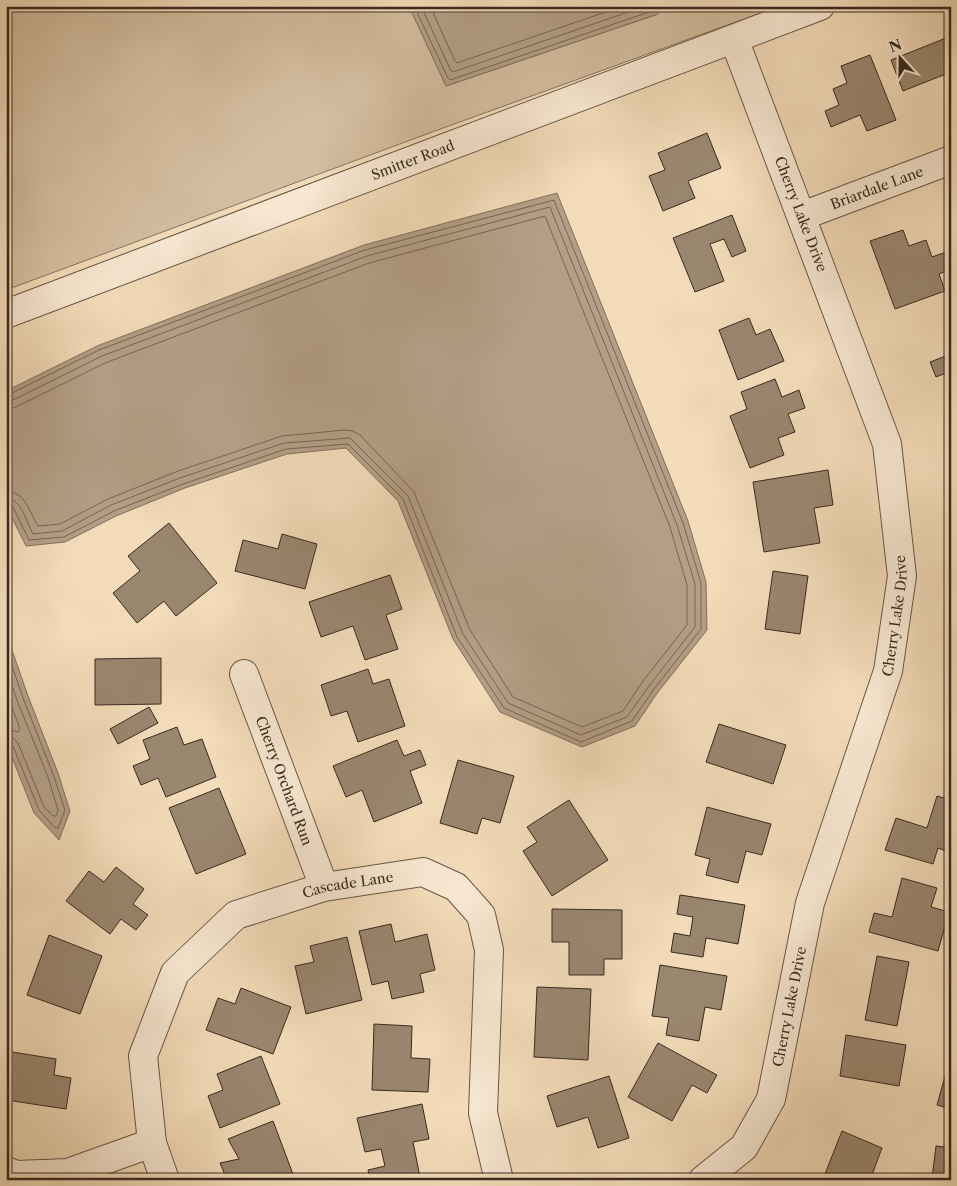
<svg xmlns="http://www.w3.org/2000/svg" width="957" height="1186" font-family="'Libre Caslon Text',serif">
<rect width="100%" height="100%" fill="#f4dcba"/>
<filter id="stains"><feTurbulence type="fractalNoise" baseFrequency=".004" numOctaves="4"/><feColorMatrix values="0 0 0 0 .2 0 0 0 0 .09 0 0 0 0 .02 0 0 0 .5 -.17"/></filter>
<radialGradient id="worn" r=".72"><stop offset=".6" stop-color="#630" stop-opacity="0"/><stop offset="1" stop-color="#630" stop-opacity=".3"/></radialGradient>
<path fill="#d4bea0" stroke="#867460" d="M6,6H409L446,86L658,14L666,6H780L435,131L6,290Z"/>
<g fill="#b49f86" stroke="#82705d">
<path d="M409,6H666L658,14L446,86Z"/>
<path d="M557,193L688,521L706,582L707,630L658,692L635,726L582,747L500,712L453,639L398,501L346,448L287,454L185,488L116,516L65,542L26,546L6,506V391L97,346L364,245Z"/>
<path d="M6,633L28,696L58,773L70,811L59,840L34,813L6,742Z"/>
</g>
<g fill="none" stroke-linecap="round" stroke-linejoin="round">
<g stroke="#766453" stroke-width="1">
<path d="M414,6L448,78L450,80L655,10L659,6"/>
<path d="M421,6L451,71L453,72L646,6"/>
<path d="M430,6L455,61L457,63L623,6"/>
<path d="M6,395L10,394L99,350L365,250L554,200L683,523L701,583V629L654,689L632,721L581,742L504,708L457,637L403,499L348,444L286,449L183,484L114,511L64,537L29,540L13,507L6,505"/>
<path d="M6,401L13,400L102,356L367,256L550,207L677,525L695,584V627L649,686L627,717L581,735L508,703L463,634L408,496L350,438L284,443L180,478L111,505L62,531L33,534C26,522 22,499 6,498"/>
<path d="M6,409L16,407L105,363L369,263L545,216L670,527L687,585V625L643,681L623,711L582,727L513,697L470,630L414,492L360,435L353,431L345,430L282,436L178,471L108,499L60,524L38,526C29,512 26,492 6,491"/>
<path d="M6,648L23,698L53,774L65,810L58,828H55L39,810L13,746L10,743H6"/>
<path d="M6,668L17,700L48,777L58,810L56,816H53L44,807L18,743L13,738L6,737"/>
<path d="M6,691L20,729L18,732L6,729"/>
</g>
</g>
<g fill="#9a8770" stroke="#382a20">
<path d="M951,36V72L903,91L891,60Z"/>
<path d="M870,55L896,120L867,131L860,115L831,127L825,111L839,105L833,89L847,83L841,66Z"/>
<path d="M707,133L721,168L688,181L695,198L663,211L649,176L665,170L658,153Z"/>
<path d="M732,215L746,251L732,257L724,239L710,244L724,281L695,292L673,238Z"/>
<path d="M903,230L909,246L926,240L932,257L949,251L951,256V269L939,274L945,291L895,309L870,241Z"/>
<path d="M749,318L756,335L770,329L784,361L738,380L719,330Z"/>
<path d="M951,354V371L936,377L930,362Z"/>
<path d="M775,379L782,397L799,390L805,408L788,414L795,432L778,438L784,455L750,468L730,416L747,409L741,392Z"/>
<path d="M828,470L833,505L814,508L820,543L764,552L753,482Z"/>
<path d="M169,523L217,583L176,616L164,601L137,623L113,593L140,571L128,556Z"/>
<path d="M282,534L317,544L305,589L235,571L243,540L278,549Z"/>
<path d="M773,571L808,576L800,634L765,629Z"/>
<path d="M390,575L402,609L386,615L398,649L365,660L353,626L321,637L309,602Z"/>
<path d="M161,658V704L95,705V659Z"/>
<path d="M951,666V691L946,690Z"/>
<path d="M368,669L373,684L389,679L405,726L358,742L347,711L331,716L321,685Z"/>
<path d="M149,707L158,723L118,744L110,729Z"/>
<path d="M719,724L786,745L773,784L706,762Z"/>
<path d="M177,727L184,745L202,739L216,777L166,797L158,778L141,785L133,766L150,759L143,740Z"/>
<path d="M397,740L404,756L420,750L426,765L410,771L422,803L374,822L362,790L346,797L333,766Z"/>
<path d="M458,760L514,776L500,823L482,818L477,834L440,823Z"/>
<path d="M219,788L246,854L196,874L169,808Z"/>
<path d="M937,796L951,800V853L938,848L933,864L885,850L896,818L927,828Z"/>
<path d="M569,800L608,860L552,896L523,851L537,842L527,827Z"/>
<path d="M707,807L771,824L762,855L746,851L738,883L706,875L710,859L695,855Z"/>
<path d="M116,867L144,889L133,904L148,915L136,930L121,919L110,934L66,901L89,871L104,882Z"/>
<path d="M902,878L937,888L931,907L949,912L938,951L869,932L874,913L892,917Z"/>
<path d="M680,895L745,905L738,944L706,938L703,957L671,952L674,933L690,936L693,917L677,914Z"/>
<path d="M552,909L622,910V959H604V975H569V942H552Z"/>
<path d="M391,924L395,942L427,934L435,970L420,974L424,992L392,999L388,981L372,985L359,931Z"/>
<path d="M49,935L102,956L80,1014L27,995Z"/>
<path d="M347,937L362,1000L306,1014L295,966L314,962L310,946Z"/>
<path d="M877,956L909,962L897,1026L865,1020Z"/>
<path d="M660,965L727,976L721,1010L705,1007L699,1041L666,1035L669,1018L652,1016Z"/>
<path d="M537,987L591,989L588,1060L534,1057Z"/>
<path d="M241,988L291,1007L273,1054L206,1030L218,998L235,1004Z"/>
<path d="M374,1024L412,1026L411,1058L430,1059L428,1092L372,1090Z"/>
<path d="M846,1035L906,1045L899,1086L840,1076Z"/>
<path d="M658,1043L717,1075L707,1093L692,1085L672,1121L628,1097Z"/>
<path d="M6,1051L56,1059L54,1075L71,1078L66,1109L6,1100Z"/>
<path d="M261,1056L280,1104L220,1128L208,1096L223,1090L217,1074Z"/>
<path d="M947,1069L951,1071V1109L937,1105Z"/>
<path d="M609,1076L629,1138L598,1148L588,1117L557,1127L547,1096Z"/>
<path d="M422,1104L429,1139L413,1142L420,1177L408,1180H370L368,1170L385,1166L381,1149L365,1152L357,1118Z"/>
<path d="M273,1121L294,1177L287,1180H244L243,1176L233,1180H227L220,1163L239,1159L228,1139Z"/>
<path d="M842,1131L882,1148L870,1180L823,1179Z"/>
<path d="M936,1146L951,1148V1180L932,1178Z"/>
</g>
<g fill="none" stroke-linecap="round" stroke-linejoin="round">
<g stroke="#675646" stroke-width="30">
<g id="minor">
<path id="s1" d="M802,216L951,160"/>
<path id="s2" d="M6,314L820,6"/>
<path id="s3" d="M244,674L324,887"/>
<path d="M6,1171L16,1175L68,1173L152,1143"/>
<path id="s4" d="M165,1180L152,1143L143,1056L175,973L236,915L324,887L423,872L456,887L481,915L489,950L483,1113L499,1180"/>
<path id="s5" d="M703,1180L744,1147L771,1099L810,903L888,671L902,576L887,444L734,39"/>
</g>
</g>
<use href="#minor" stroke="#f8e8d2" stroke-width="28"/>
</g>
<g text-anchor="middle" stroke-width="5" stroke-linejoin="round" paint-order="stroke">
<g font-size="14" fill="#382a20" stroke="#f8e8d2">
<text dy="5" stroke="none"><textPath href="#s2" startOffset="435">Smitter Road</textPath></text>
<text dy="5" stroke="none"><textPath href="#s1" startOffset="80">Briardale Lane</textPath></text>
<text transform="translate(801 214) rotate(69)" y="5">Cherry Lake Drive</text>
<text dy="5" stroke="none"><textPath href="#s5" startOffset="608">Cherry Lake Drive</textPath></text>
<text dy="5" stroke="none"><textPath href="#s3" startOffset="114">Cherry Orchard Run</textPath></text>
<text dy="5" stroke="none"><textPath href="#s4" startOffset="416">Cascade Lane</textPath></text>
<text dy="5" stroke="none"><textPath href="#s5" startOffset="202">Cherry Lake Drive</textPath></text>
</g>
</g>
<rect width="957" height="1186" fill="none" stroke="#f4dcba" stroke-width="25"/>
<rect x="8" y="8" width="942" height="1171" fill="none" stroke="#382a20" stroke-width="2.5"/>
<rect x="12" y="12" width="932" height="1161" fill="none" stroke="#382a20"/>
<g transform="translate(900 58) rotate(339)" stroke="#f8e8d2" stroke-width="4" paint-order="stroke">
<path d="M0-4L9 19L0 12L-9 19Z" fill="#382a20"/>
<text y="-8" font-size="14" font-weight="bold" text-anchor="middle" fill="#382a20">N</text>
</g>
<rect width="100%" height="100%" filter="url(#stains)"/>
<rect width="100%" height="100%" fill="url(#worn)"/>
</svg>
